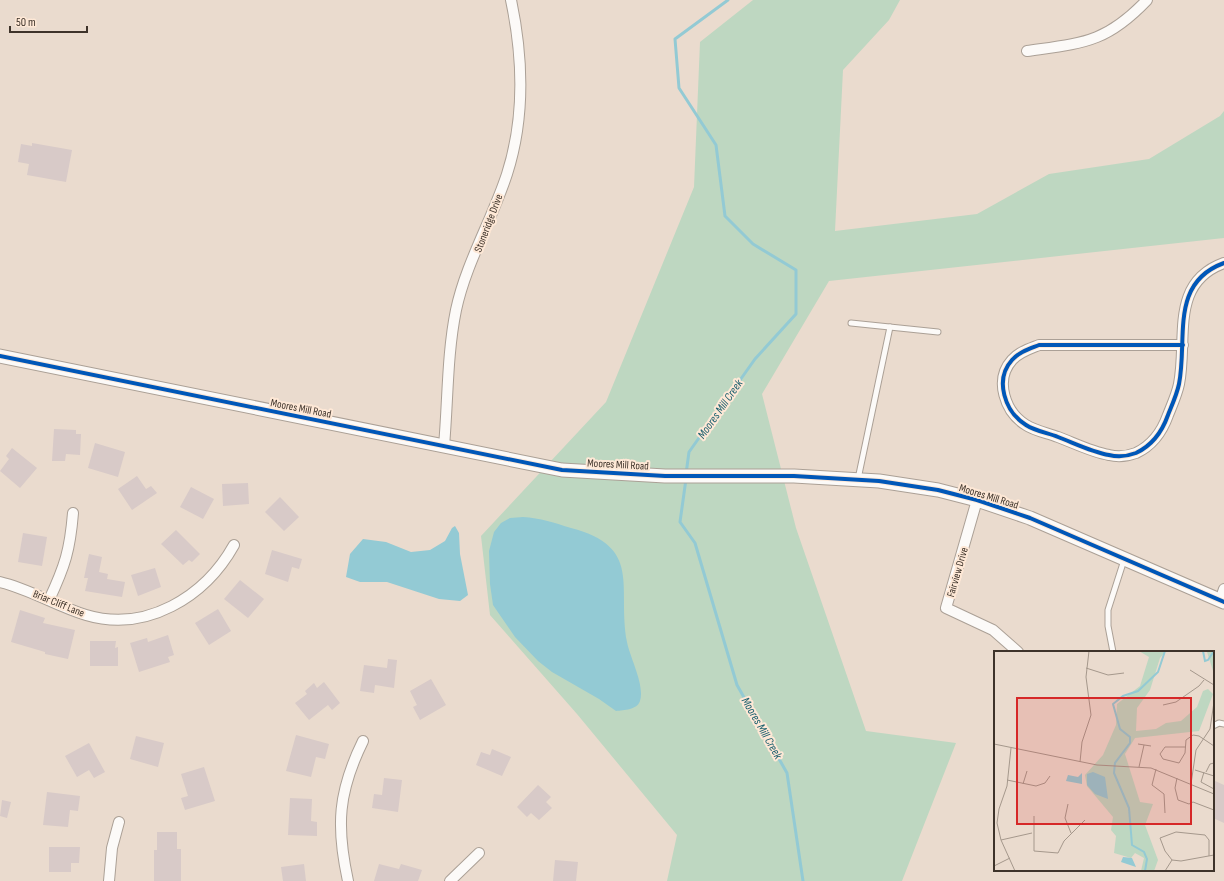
<svg xmlns="http://www.w3.org/2000/svg" width="1224" height="881" font-family="'Sofia Sans Condensed',sans-serif">
<rect width="100%" height="100%" fill="#eadbce"/>
<path fill="#bed7c1" d="M753,0H900L889,20L843,70L835,231L977,214L1049,174L1149,159L1220,116L1224,111V238L829,281L762,394L796,528L866,731L956,743L902,881H667L677,835L577,714L490,615L481,536L606,402L694,187L700,42Z"/>
<g fill="#93cad4">
<path d="M523,517C540,518 555,523 571,528C643,547 617,586 627,642C630,658 645,685 640,701C637,710 624,710 616,711L599,699L552,672L538,661L515,637L493,605L490,584L489,551L494,532L501,523L510,518Z"/>
<path d="M455,526L459,533L460,554L468,595L460,601L439,599L387,582H360L346,577L350,554L363,539L386,542L411,552L430,550L445,541L452,528Z"/>
</g>
<g fill="none" stroke-linecap="round" stroke-linejoin="round">
<g stroke="#93cad4" stroke-width="3">
<path d="M686,474L689,452L755,359L796,314V270L753,244L725,216L716,145L679,88L675,39L728,0"/>
<path d="M686,479L680,522L695,543L737,685L787,773L803,881"/>
</g>
</g>
<g fill="#d8cac8">
<path d="M32,143L72,150L66,182L27,175L29,164L18,162L21,144L32,146Z"/>
<path d="M54,429L76,430V434H81L80,455L66,454L65,461H52Z"/>
<path d="M95,443L125,452L118,477L88,468Z"/>
<path d="M12,448L37,468L20,488L0,471L9,459L6,456Z"/>
<path d="M137,476L146,489L151,486L157,493L132,510L118,489Z"/>
<path d="M248,483L249,504L223,506L222,484Z"/>
<path d="M191,487L214,499L203,519L180,507Z"/>
<path d="M280,497L299,517L284,531L265,512Z"/>
<path d="M176,530L200,554L192,562L189,560L183,565L161,544Z"/>
<path d="M23,533L47,537L42,566L18,562Z"/>
<path d="M272,550L302,559L299,569L292,567L288,582L265,574Z"/>
<path d="M89,554L102,557L99,572L108,574L107,579L125,582L122,597L85,591L88,578H84Z"/>
<path d="M155,568L161,587L138,596L131,575Z"/>
<path d="M240,580L264,599L248,618L224,599Z"/>
<path d="M218,609L231,631L209,645L195,623Z"/>
<path d="M20,610L45,618L43,623L75,630L68,659L45,654V652L11,642Z"/>
<path d="M168,635L174,655L168,657L170,662L139,672L130,643L147,638L148,642Z"/>
<path d="M90,641H116L115,648L118,647V666H90Z"/>
<path d="M388,659L397,660L394,688L375,685L374,693L360,691L364,665L387,668Z"/>
<path d="M431,679L446,705L420,720L413,707L417,705L410,691Z"/>
<path d="M324,682L340,703L332,710L328,705L309,720L295,703L307,694L305,691L314,683L317,688Z"/>
<path d="M296,735L329,744L325,759L316,757L311,777L286,771Z"/>
<path d="M136,736L164,743L158,767L130,759Z"/>
<path d="M89,743L105,772L94,778L89,770L77,777L65,756Z"/>
<path d="M492,749L511,757L502,776L476,765L481,752L490,755Z"/>
<path d="M204,767L215,801L185,810L181,798L188,796L181,774Z"/>
<path d="M384,778L402,780L398,812L372,808L374,794L382,795Z"/>
<path d="M1213,780L1224,785V823L1213,818Z"/>
<path d="M538,785L551,797L546,802L552,808L539,820L531,813L527,817L517,807Z"/>
<path d="M47,792L80,796L78,811L70,810L68,827L43,825Z"/>
<path d="M290,798L312,799L311,821L317,822V836L288,835Z"/>
<path d="M2,800L11,802L7,818L0,816Z"/>
<path d="M157,832H177V849H181V881H154V850H157Z"/>
<path d="M49,847H80L79,863H71V872H49Z"/>
<path d="M555,860L578,862L576,881H553Z"/>
<path d="M304,864L306,881H283L281,867Z"/>
<path d="M379,864L399,869L401,864L422,870L418,881H374Z"/>
</g>
<g fill="none" stroke-linecap="round" stroke-linejoin="round">
<g stroke="#aba096" stroke-width="7">
<g id="service">
<path d="M851,323L938,332"/>
<path d="M858,479L890,327"/>
<path d="M1113,652L1108,626V610L1124,560"/>
<path d="M1213,726L1219,723L1224,724"/>
</g>
</g>
<g stroke="#aba096" stroke-width="12">
<g id="minor">
<path d="M1027,51C1083,43 1106,43 1147,0"/>
<path d="M1183,345H1039C1029,349 1019,352 1012,360C994,380 1005,412 1026,425C1035,431 1048,433 1058,437C1074,443 1092,452 1109,455C1117,457 1128,456 1136,453C1153,445 1162,432 1168,415C1172,405 1177,394 1179,384C1188,339 1169,283 1224,263"/>
<path d="M444,446C448,401 447,354 456,310C466,263 492,220 507,174C525,118 523,57 511,0"/>
<path d="M977,500L946,608L993,630L1018,652"/>
<path d="M0,582C30,589 56,606 86,615C146,633 205,597 234,545"/>
<path d="M49,600C65,566 70,550 73,513"/>
<path d="M1220,601L1224,589"/>
<path d="M109,881L112,848L119,822"/>
<path d="M348,881C336,826 338,792 363,741"/>
<path d="M450,881L479,853"/>
</g>
</g>
<g stroke="#aba096" stroke-width="15">
<path id="tertiary" d="M0,356L562,470L665,476H794L879,481L938,490L977,500L1030,518L1224,602"/>
</g>
<use href="#service" stroke="#fcfaf8" stroke-width="5"/>
<use href="#minor" stroke="#fcfaf8" stroke-width="10"/>
<use href="#tertiary" stroke="#fcfaf8" stroke-width="13"/>
<g stroke="#fee8d6" stroke-width="6">
<g id="cycleway">
<path d="M1183,345H1039C1029,349 1019,352 1012,360C994,380 1005,412 1026,425C1035,431 1048,433 1058,437C1074,443 1092,452 1109,455C1117,457 1128,456 1136,453C1153,445 1162,432 1168,415C1172,405 1177,394 1179,384C1188,339 1169,283 1224,263"/>
<path d="M0,356L562,470L665,476H794L879,481L938,490L977,500L1030,518L1224,602"/>
</g>
</g>
<use href="#cycleway" stroke="#0057b8" stroke-width="4"/>
</g>
<g text-anchor="middle" stroke-width="4" stroke-linejoin="round" paint-order="stroke">
<g font-size="11" fill="#3e332a" stroke="#fee8d6">
<text transform="translate(488 223) rotate(-69)" y="4">Stoneridge Drive</text>
<text transform="translate(301 408) rotate(11)" y="4">Moores Mill Road</text>
<text transform="translate(618 464) rotate(3)" y="4">Moores Mill Road</text>
<text transform="translate(989 496) rotate(17)" y="4">Moores Mill Road</text>
<text transform="translate(957 572) rotate(-74)" y="4">Fairview Drive</text>
<text transform="translate(59 603) rotate(22)" y="4">Briar Cliff Lane</text>
</g>
<g font-size="12" font-style="italic" fill="#1c606f" stroke="#fee8d6">
<text transform="translate(720 409) rotate(-55)" y="4">Moores Mill Creek</text>
<text transform="translate(762 728) rotate(60)" y="4">Moores Mill Creek</text>
</g>
</g>
<g transform="translate(994 651)">
<rect width="220" height="220" fill="#eadbce"/>
<path d="M145,0H172L166,7L156,39L143,57L142,80L162,78L172,72L187,70L203,56L209,40L214,38L219,43L205,80L141,87L131,103L146,151L159,153L151,174L164,209L160,220H147L150,207L141,202L137,207L120,202L122,185L117,179L119,166L93,135L91,124L109,104L122,74L123,53L146,35L155,6ZM211,0H220V23L213,1Z" fill="#bed7c1"/>
<path d="M99,121L111,126L114,148L101,143L93,134V123ZM88,122V133L72,130L74,124L84,126ZM129,206L138,207L142,216L127,211Z" fill="#93cad4"/>
<path fill="none" stroke="#93cad4" stroke-width="2" d="M209,0L211,10L214,9L220,0M151,220L153,208L150,201L138,194L135,157L120,122L121,112L136,92V86L126,78L119,53L129,45L144,40L164,21L171,0"/>
<path fill="none" stroke="#a5988c" stroke-width="1" d="M92,17L114,24L130,22M196,19L220,34M169,54L182,51L205,35L210,29M0,93L103,114L157,117L220,143M144,93L157,95M192,96H171L166,103L169,108L185,112L191,102L192,89L199,84L205,85L220,95M17,97L13,135L5,158L3,172L7,189L21,220M86,111L88,91L97,64L92,26L95,0M145,116L150,94M162,118L158,134L170,143L171,162M201,119L220,125M210,121L207,131L220,138M212,121L216,113L220,112M183,127L181,137L184,149L195,153L199,151L220,159M13,129L42,135L51,132L56,125M29,133L33,120M197,133L202,99L216,78L220,51M74,153L71,167L77,182M40,165V200L64,202L70,190L91,169M7,189L38,182M215,205V189L211,184L182,181L166,187L171,200L178,209L187,210L220,204M0,215L16,207M171,220L178,209"/>
<path fill="#d62828" fill-opacity="0.15" stroke="#d62828" stroke-width="2" d="M23,47H197V173H23Z"/>
<rect width="220" height="220" fill="none" stroke="#3e332a" stroke-width="2"/>
</g>
<path d="M10 26v6h77v-6" fill="none" stroke="#3e332a" stroke-width="2"/>
<text x="16" y="26" font-size="12" fill="#3e332a" stroke="#fee8d6" stroke-width="3" paint-order="stroke">50 m</text>
</svg>
